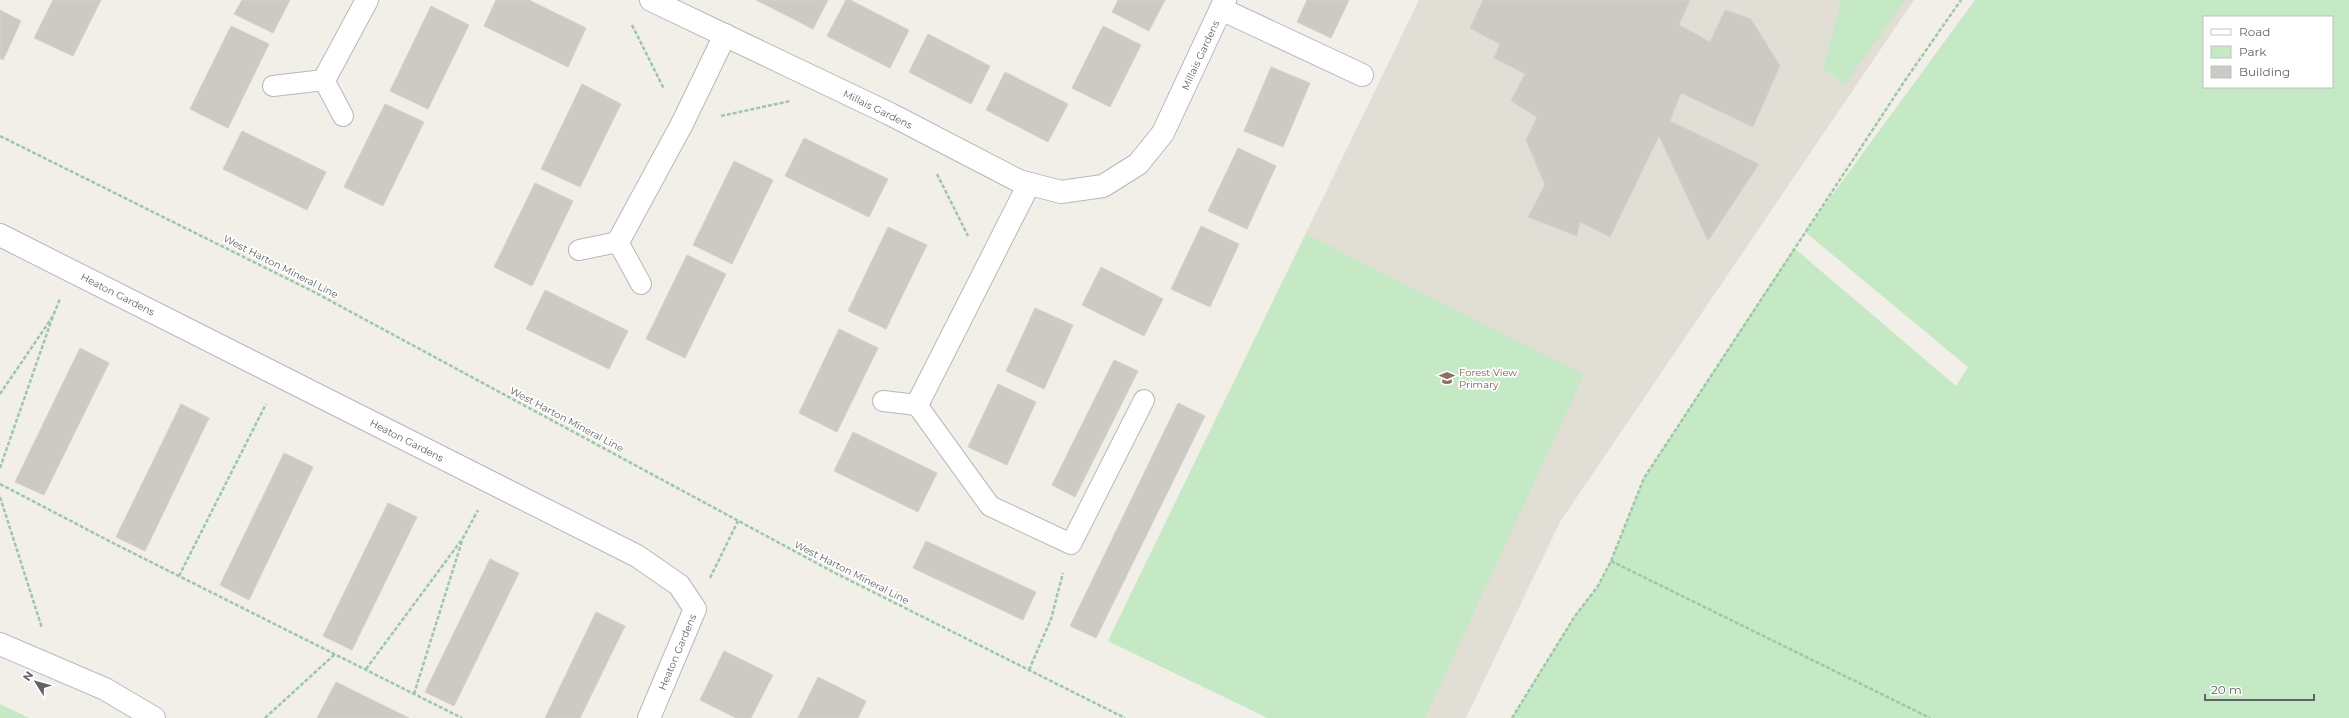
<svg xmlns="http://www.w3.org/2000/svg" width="2349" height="718" font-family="Montserrat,sans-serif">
<rect width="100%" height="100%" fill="#f1efe8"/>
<path fill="#e1ded6" d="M1419,0H1914L1560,522L1466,718H1268L1108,641Z"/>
<g fill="#c5e8c5" fill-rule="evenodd">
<path d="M1841,0H1905L1845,84L1823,69Z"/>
<path d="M1975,0H2349V718H1512L1575,616L1598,586L1611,561L1644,478L1794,248L1956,386L1968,367L1805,232ZM2204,17H2332V87H2204Z"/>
<path d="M1306,234L1584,375L1425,718H1268L1108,641Z"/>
<path d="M0,704L29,718H0Z"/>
</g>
<g fill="#cccac5" stroke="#d6d1c6">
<path d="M53,0H101L73,56L34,38Z"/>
<path d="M242,0H290L273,33L234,14Z"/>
<path d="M496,0H529L586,28L568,67L484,26Z"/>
<path d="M756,0H828L813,29Z"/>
<path d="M846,0H850L909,30L890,68L827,36Z"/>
<path d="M1118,0H1165L1149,31L1112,12Z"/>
<path d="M1307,0H1349L1331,38L1297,22Z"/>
<path d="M1483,0H1690L1679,25L1710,42L1725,10L1751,19L1780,66L1753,127L1681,93L1670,121L1759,164L1708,241L1659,136L1610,237L1580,222L1577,236L1528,217L1545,185L1526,140L1537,117L1511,101L1525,74L1494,58L1500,44L1470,28Z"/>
<path d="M431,6L469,25L428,109L390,91Z"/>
<path d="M0,10L21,21L3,60L0,58Z"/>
<path d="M231,26L269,44L228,128L190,109Z"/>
<path d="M1103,26L1141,45L1110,107L1072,88Z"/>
<path d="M928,34L990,66L971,104L909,72Z"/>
<path d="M1271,67L1310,83L1283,147L1244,131Z"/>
<path d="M1005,72L1068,104L1048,142L986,110Z"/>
<path d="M582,84L621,104L580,187L541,169Z"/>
<path d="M385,104L424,122L383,206L344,187Z"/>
<path d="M242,131L326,172L307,210L223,169Z"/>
<path d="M804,138L888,179L869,217L785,176Z"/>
<path d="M1238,148L1276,166L1247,229L1208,211Z"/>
<path d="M734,161L773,180L732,264L693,245Z"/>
<path d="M535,183L573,201L532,286L494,267Z"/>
<path d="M1201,226L1239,244L1210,307L1171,289Z"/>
<path d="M888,227L927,245L886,329L848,311Z"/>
<path d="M687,255L726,274L685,358L646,339Z"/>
<path d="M1101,267L1163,299L1144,336L1082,305Z"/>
<path d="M545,290L628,331L609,369L526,329Z"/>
<path d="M1035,308L1073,325L1044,389L1006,371Z"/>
<path d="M839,329L878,348L837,432L799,413Z"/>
<path d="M80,348L109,363L44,495L15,482Z"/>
<path d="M1114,360L1138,371L1075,497L1052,485Z"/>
<path d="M998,384L1036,402L1007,465L968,447Z"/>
<path d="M1178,403L1205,416L1096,638L1070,626Z"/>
<path d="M181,404L209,418L145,551L116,537Z"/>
<path d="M853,432L937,473L918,512L834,471Z"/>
<path d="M284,453L313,467L249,600L220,585Z"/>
<path d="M388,503L417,517L352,650L323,636Z"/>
<path d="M926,541L1036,592L1023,620L913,568Z"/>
<path d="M490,559L519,573L454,706L425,692Z"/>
<path d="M596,612L625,626L580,718H545Z"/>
<path d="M724,651L773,675L751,718H736L700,700Z"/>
<path d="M818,677L866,701L858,718H798Z"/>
<path d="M336,682L409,718H317Z"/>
</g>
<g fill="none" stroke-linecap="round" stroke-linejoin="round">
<g stroke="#b5b8bc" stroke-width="22">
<g id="lane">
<path d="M273,86L324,80L343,116"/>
<path d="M579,250L618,242L641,284"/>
<path d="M883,401L917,405L990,506L1071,544L1144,400"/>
</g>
</g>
<g stroke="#b5b8bc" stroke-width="24">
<g id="street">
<path d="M651,0L890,114L1019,181L1061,192L1103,186L1138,164L1163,133L1225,0"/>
<path d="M1221,9L1362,75"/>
<path d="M324,80L367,0"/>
<path d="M0,235L637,556L679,585L695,609L649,718"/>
<path d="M618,242L682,124L725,35"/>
<path d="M917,405L1029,184"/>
</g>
</g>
<g stroke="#b6babf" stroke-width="24">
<path id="secondary" d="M0,644L105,689L154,718"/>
</g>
<g stroke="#9cc7a9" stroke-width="2.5" stroke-dasharray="4 2" stroke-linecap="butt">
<path d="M632,25L664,89"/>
<path d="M721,116L790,101"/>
<path d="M0,136L314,292L835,573L1125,718"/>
<path d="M937,174L968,236"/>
<path d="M0,394L53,316L60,299"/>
<path d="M0,468L53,316"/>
<path d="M0,484L113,543L462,718"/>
<path d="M0,497L42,628"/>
<path d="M1611,561L1930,718"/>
<path d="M179,576L266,404"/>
<path d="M710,578L738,521"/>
<path d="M366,669L463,538L478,510"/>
<path d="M1029,670L1051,619L1063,573"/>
<path d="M414,694L462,541"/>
<path d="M265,718L335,654"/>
<path d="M1512,718L1575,616L1598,586L1611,561L1644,478L1906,79L1961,0"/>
</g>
<use href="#lane" stroke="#fff" stroke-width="20"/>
<use href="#street" stroke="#fff" stroke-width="22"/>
<use href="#secondary" stroke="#fff" stroke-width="22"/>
</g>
<defs>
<g id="school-bare" transform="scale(1.2)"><path d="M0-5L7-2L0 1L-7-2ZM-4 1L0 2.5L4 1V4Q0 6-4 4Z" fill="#8d6e63" stroke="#fff" stroke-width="2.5" paint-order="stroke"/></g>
</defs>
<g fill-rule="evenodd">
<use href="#school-bare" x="1447" y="378"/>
</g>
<g text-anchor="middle" stroke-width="3.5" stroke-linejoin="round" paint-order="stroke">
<g font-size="10" fill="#5f6368" stroke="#fff">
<text transform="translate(1200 55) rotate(-65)" y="4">Millais Gardens</text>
<text transform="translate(878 109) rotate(26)" y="4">Millais Gardens</text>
<text transform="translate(281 266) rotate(27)" y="4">West Harton Mineral Line</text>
<text transform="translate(118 294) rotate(27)" y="4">Heaton Gardens</text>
<text transform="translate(567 419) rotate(28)" y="4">West Harton Mineral Line</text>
<text transform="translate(407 440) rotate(27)" y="4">Heaton Gardens</text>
<text transform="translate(852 572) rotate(27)" y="4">West Harton Mineral Line</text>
<text transform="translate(677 652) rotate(-67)" y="4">Heaton Gardens</text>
</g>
<g font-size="10" fill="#785e54" stroke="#fff" text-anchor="start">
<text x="1459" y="376">Forest View<tspan x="1459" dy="12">Primary</tspan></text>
</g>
</g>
<rect x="2203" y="16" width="130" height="72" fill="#ffffff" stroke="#bfc1c3"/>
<rect x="2211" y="29" width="20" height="6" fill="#ffffff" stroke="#bfc1c3"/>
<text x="2239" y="36" font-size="12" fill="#5f6368">Road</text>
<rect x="2211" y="46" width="20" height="12" fill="#c5e8c5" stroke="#bfc1c3"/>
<text x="2239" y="56" font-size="12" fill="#5f6368">Park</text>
<rect x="2211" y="66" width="20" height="12" fill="#cccac5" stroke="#bfc1c3"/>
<text x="2239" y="76" font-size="12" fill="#5f6368">Building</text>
<g transform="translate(36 682) rotate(307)" stroke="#ffffff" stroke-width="3" paint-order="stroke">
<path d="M0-3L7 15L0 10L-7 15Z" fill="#5f6368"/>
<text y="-6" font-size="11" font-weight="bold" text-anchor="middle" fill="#5f6368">N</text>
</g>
<path d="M2205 694v6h109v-6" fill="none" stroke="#5f6368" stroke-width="2"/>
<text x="2211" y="694" font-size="12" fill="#5f6368" stroke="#ffffff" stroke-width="3" paint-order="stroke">20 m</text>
</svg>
